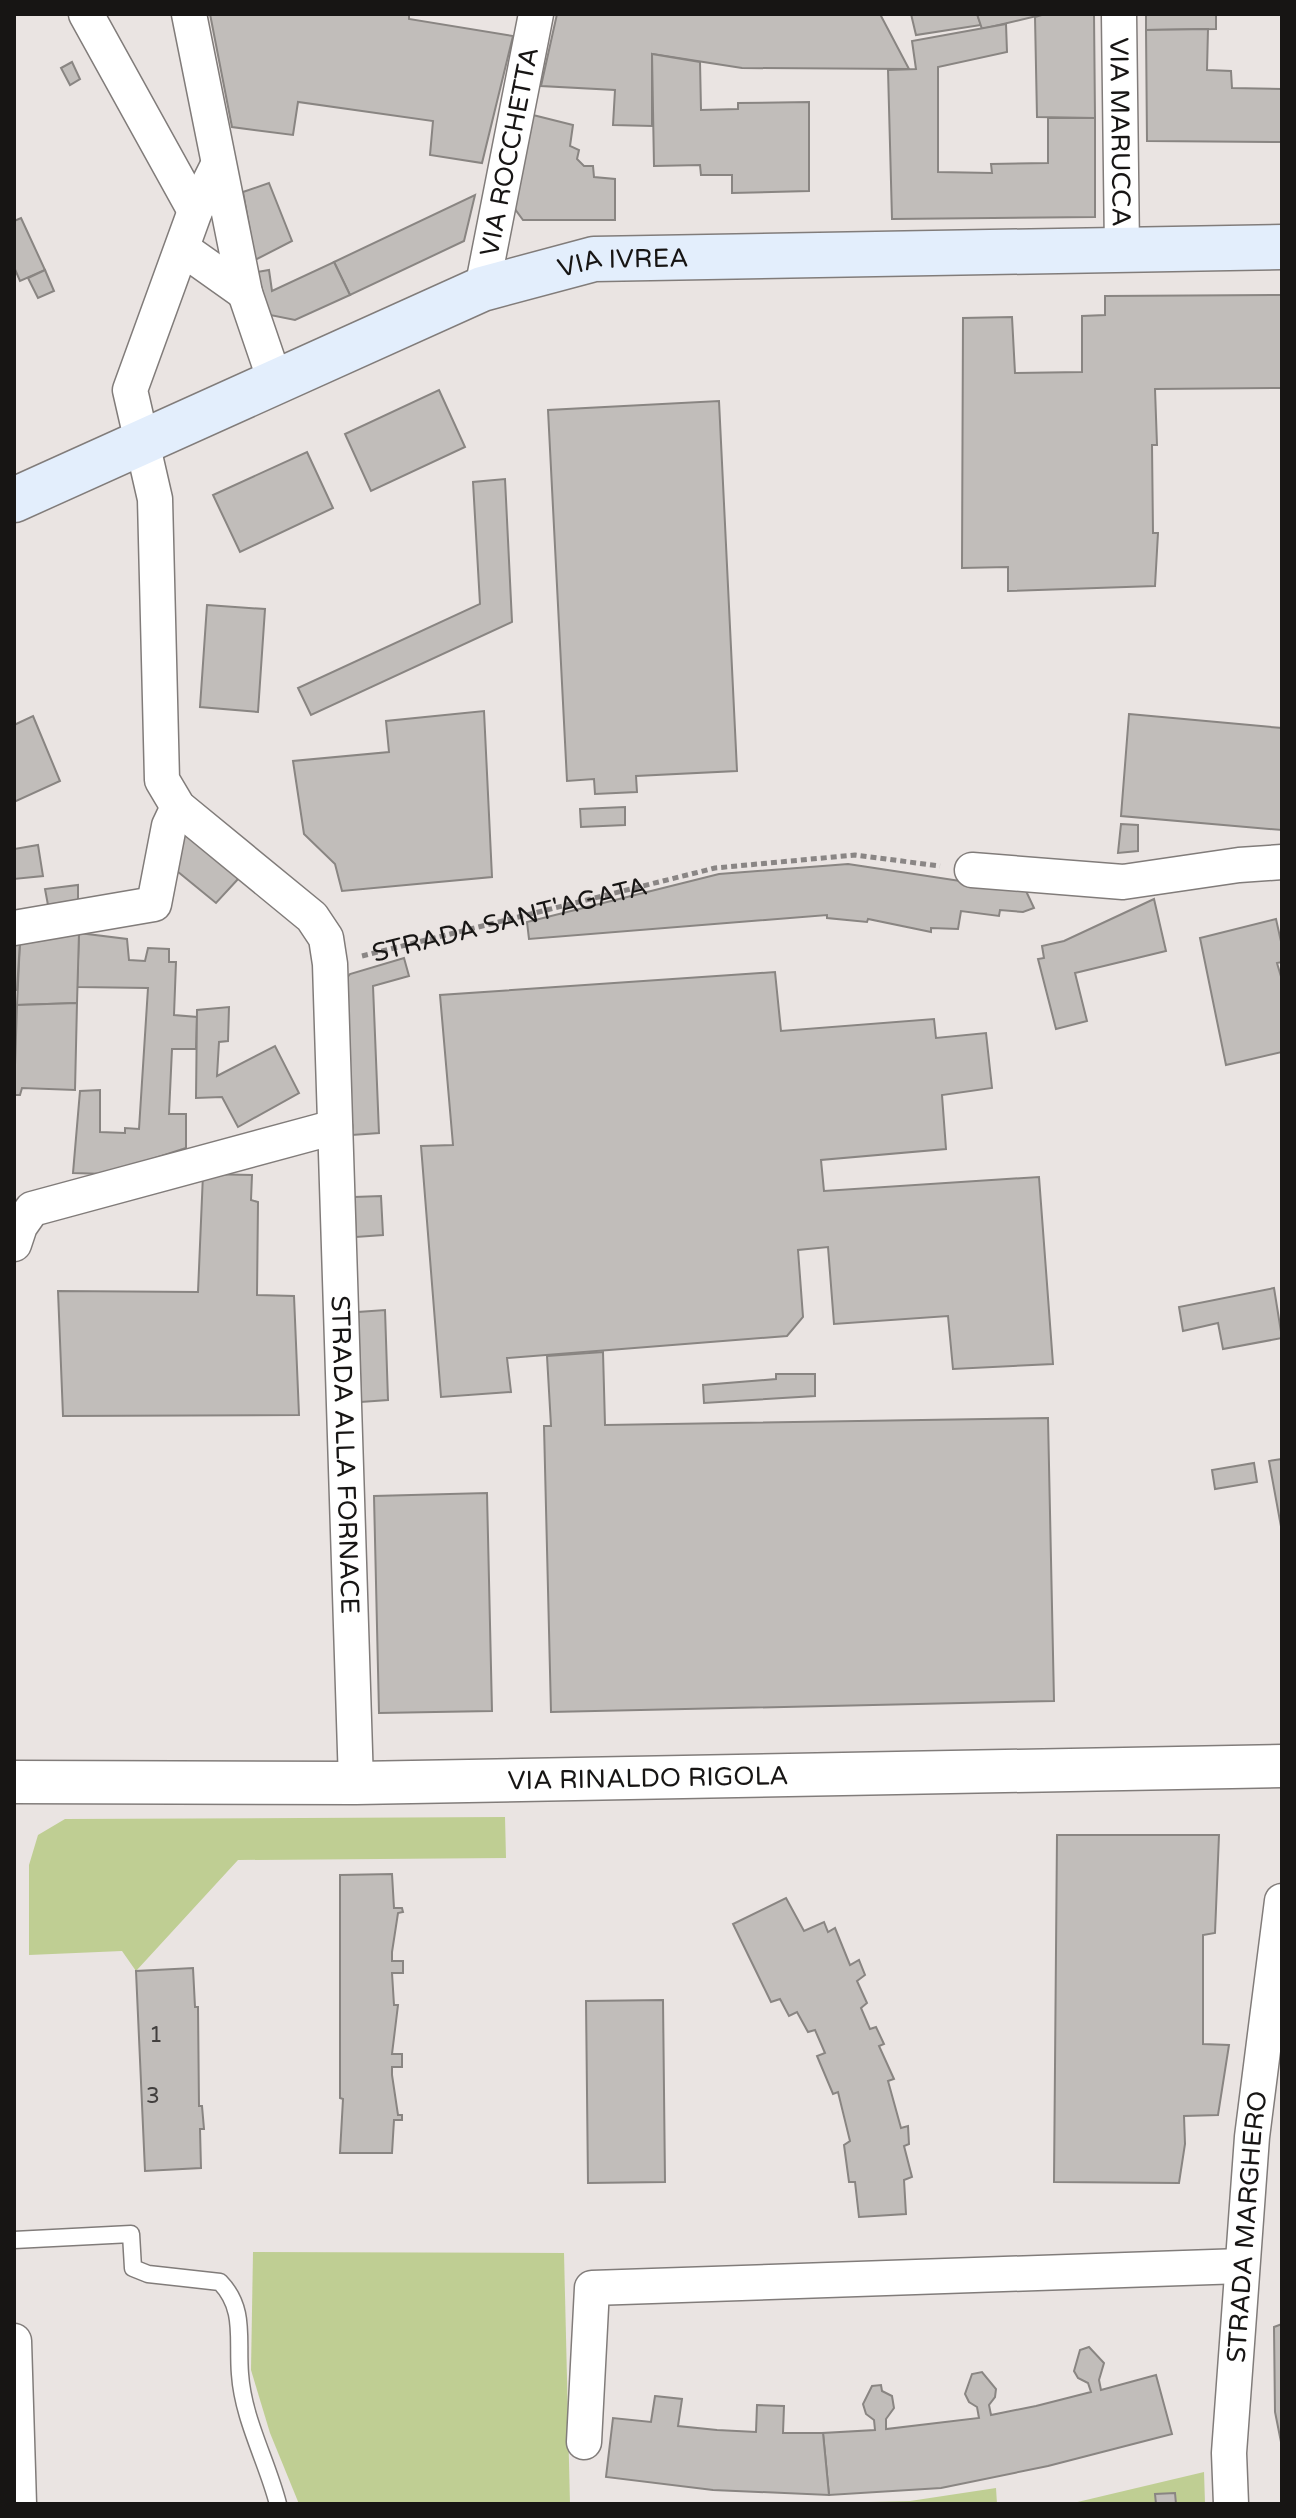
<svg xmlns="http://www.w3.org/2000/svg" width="1296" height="2518" font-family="'Varela Round',sans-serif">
<rect width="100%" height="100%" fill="#eae4e2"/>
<g fill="#bfce93">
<path d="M505,1817L506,1858L238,1860L136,1971L122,1951L29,1955V1865L38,1835L65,1819Z"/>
<path d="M253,2252L564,2253L570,2504H299L270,2433L251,2370Z"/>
<path d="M1204,2472L1205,2504H1069Z"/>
<path d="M996,2488L997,2504H786L910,2501Z"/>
</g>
<g fill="#c1bdba" stroke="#898582" stroke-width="2">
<path d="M210,14H409V19L513,36L482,163L430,155L433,121L298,102L293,135L232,127Z"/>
<path d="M557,14H880L909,69L742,68L652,54V126L613,125L615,90L541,86Z"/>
<path d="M911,14H977L981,25L916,35Z"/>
<path d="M977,14H1045L982,29Z"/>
<path d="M1045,14H1094L1095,118L1037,117L1035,17Z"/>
<path d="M1146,14H1216V29L1146,30Z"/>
<path d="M1006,24L1007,52L938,67V172L992,173L991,164L1048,163V118H1095V217L892,219L888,70L916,69L912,41Z"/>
<path d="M1208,29L1207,70L1231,71L1232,88L1282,89V142L1147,141L1146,30Z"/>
<path d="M652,54L700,62L701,110L738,109V103L809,102V191L732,193V175H701L700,165L654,166Z"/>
<path d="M72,62L80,79L70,85L61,68Z"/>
<path d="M533,115L573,125L570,146L579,150L577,159L584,166H593L594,177L615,179V220H523L512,205Z"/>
<path d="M269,183L292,241L255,260L243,192Z"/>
<path d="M475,195L464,241L350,295L334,262Z"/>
<path d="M21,218L45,270L20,281L14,267V221Z"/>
<path d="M334,262L350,295L295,320L265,314L257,272L269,270L272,291Z"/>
<path d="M45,270L54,291L38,298L28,278Z"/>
<path d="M1282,295V388L1155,389L1157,445H1152L1153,533H1158L1155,586L1008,591V567L962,568L963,318L1012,317L1015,373L1082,372V316L1105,315V296Z"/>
<path d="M439,390L465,447L371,491L345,434Z"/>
<path d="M719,401L737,771L636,776L637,792L595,794L594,779L567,781L548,410Z"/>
<path d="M307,452L333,508L240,552L213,495Z"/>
<path d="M505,479L512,622L311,715L298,688L480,604L473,482Z"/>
<path d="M207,605L265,609L258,712L200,707Z"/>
<path d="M484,711L492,877L342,891L335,864L304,834L293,761L389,752L386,721Z"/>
<path d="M1129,714L1282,728V830L1121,816Z"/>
<path d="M33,716L60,781L14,802V725Z"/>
<path d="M625,807V825L581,827L580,809Z"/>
<path d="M1121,824L1138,825V851L1118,853Z"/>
<path d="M185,831L239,878L216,903L166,862Z"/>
<path d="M38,845L43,876L14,879V849Z"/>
<path d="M848,864L1026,891L1034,908L1023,912L1000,910L999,916L961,911L958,929L931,928V932L868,919L867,922L827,918V915L529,939L527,922L719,874Z"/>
<path d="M78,885V900L48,905L45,889Z"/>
<path d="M1154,899L1166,951L1075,973L1087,1021L1056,1029L1038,959L1044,958L1042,946L1064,941Z"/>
<path d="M1276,919L1282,946V962L1277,963L1282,980V1052L1226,1065L1200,938Z"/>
<path d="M79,933L127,939L129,960L145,961L148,948L169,949V962H176L174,1015L197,1017L196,1049H172L169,1114H186V1148L106,1174L73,1173L80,1091L100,1090V1132L125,1133V1128L139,1129L148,988L77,987Z"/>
<path d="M79,933L77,1003L17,1005L20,941Z"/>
<path d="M20,941L17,990H14V942Z"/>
<path d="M404,958L409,976L373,986L379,1133L352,1135L347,978L350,974Z"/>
<path d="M775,972L781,1031L934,1019L936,1038L986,1033L992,1088L942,1095L946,1149L821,1160L824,1191L1039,1177L1053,1364L953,1369L948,1316L834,1324L828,1247L798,1250L803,1317L787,1336L507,1358L511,1392L441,1397L421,1146L453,1145L440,995Z"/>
<path d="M77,1003L75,1090L22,1088L20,1095H14L17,1005Z"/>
<path d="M229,1007L228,1041L219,1042L217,1076L275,1046L299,1093L238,1127L222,1097L196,1098L197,1010Z"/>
<path d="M203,1174L252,1175L251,1200L258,1202L257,1295L294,1296L299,1415L63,1416L58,1291L198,1292Z"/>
<path d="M381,1196L383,1235L356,1237L354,1197Z"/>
<path d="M1274,1288L1282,1338L1223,1349L1218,1323L1183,1331L1179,1307Z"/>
<path d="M385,1310L388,1400L361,1402L358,1312Z"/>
<path d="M603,1352L605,1425L1048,1418L1054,1701L551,1712L544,1426H551L547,1356Z"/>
<path d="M776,1374H815V1396L704,1403L703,1385L776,1379Z"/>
<path d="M1282,1459V1532L1269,1461Z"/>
<path d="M1254,1463L1257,1482L1215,1489L1212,1470Z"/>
<path d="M487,1493L492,1711L379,1713L374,1496Z"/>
<path d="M1057,1835H1219L1215,1933L1203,1935V2044L1229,2045L1218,2115L1184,2116L1185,2144L1179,2183L1054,2182Z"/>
<path d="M392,1874L394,1908H402L403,1912L398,1913L392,1952V1961H403V1973H392L394,2005H398L392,2054H402V2067H392V2075L398,2115H402V2120H394L392,2153H340L343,2099L340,2098V1875Z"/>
<path d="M786,1898L804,1931L824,1922L828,1932L835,1928L850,1965L859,1960L865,1975L857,1981L867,2003L861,2008L870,2029L876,2027L884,2044L879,2046L894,2079L888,2081L901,2128L908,2126L909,2144L904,2146L912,2177L904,2180L906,2214L859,2217L855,2182H849L844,2145L850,2141L838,2092L833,2094L817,2056L825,2053L815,2030L808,2032L797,2012L789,2016L780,1999L771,2002L733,1924Z"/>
<path d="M193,1968L195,2007H198L199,2106H202L204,2129H200L201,2168L145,2171L136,1971Z"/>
<path d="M663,2000L665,2182L588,2183L586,2001Z"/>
<path d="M1282,2324V2447L1275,2412L1274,2327Z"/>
<path d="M1089,2347L1104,2363L1099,2380L1101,2390L1156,2375L1172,2434L1048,2466L941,2488L829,2495L823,2433L875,2430L874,2420L866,2414L863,2404L872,2386L881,2385L882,2391L892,2396L894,2408L886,2419V2429L979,2418L977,2407L969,2402L965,2394L972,2374L982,2372L996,2389L995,2397L989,2405L991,2415L1036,2406L1091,2392L1088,2383L1078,2378L1074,2371L1080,2350Z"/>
<path d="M655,2396L682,2399L678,2426L717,2430L756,2432L757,2405L784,2406L783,2433H823L829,2495L713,2490L606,2477L613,2418L651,2422Z"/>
<path d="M1175,2493L1176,2504H1156L1155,2494Z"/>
</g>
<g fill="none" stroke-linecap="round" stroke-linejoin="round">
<g stroke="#817c7a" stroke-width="19">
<path id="service" d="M14,2240L131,2234L133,2268L148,2274L220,2282C246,2309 237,2339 240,2374C243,2419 267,2461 278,2504"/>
</g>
<g stroke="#817c7a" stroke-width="37">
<g id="minor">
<path d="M86,14L195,211"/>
<path d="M189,14L245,293L275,381"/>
<path id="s2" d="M1119,14L1122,250"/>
<path id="s3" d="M218,165L195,211L130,390L155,499L162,780L178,807L312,917L326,938L330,964L356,1783"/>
<path d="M183,249L245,293"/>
<path id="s4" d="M482,289L536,14"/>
<path d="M972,870L1123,882L1239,865L1282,862"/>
<path d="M14,928L154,904L169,826L178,807"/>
<path d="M14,1244L20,1226L32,1209L335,1127"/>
<path d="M14,2341L19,2504"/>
<path d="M584,2442L592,2288L1242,2266"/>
<path id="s5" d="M1231,2504L1229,2453L1252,2137L1282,1901"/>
</g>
</g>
<g stroke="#817c7a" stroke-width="45">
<g id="tertiary">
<path id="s6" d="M14,1782L356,1783L1282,1766"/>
</g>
</g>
<g stroke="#817c7a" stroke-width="47">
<g id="secondary">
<path id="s7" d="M14,500L482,289L594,259L1282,247"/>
</g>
</g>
<path stroke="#8a8685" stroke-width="5" stroke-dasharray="6 4" stroke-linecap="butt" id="s1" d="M362,956L715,868L855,855L940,866"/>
<use href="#service" stroke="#fff" stroke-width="16"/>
<use href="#minor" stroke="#fff" stroke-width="34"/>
<use href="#tertiary" stroke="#fff" stroke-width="42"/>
<use href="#secondary" stroke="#e3eefc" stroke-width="44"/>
</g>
<g text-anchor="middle" stroke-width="6" stroke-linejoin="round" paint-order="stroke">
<g font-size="22" fill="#423f3e">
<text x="156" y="2042">1</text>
<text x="153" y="2103">3</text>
</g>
<g font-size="26" fill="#171514" stroke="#eae4e2">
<text dy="9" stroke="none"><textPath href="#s2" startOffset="118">VIA MARUCCA</textPath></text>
<text dy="9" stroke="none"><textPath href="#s4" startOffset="140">VIA ROCCHETTA</textPath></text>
<text dy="9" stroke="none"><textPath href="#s7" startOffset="658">VIA IVREA</textPath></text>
<text dy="9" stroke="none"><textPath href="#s1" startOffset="152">STRADA SANT'AGATA</textPath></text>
<text dy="9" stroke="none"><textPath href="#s3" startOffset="1382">STRADA ALLA FORNACE</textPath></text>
<text dy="9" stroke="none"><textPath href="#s6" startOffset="634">VIA RINALDO RIGOLA</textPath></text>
<text dy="9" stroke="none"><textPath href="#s5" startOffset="278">STRADA MARGHERO</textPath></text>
</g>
</g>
<rect width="1296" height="2518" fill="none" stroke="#171514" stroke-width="32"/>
</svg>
